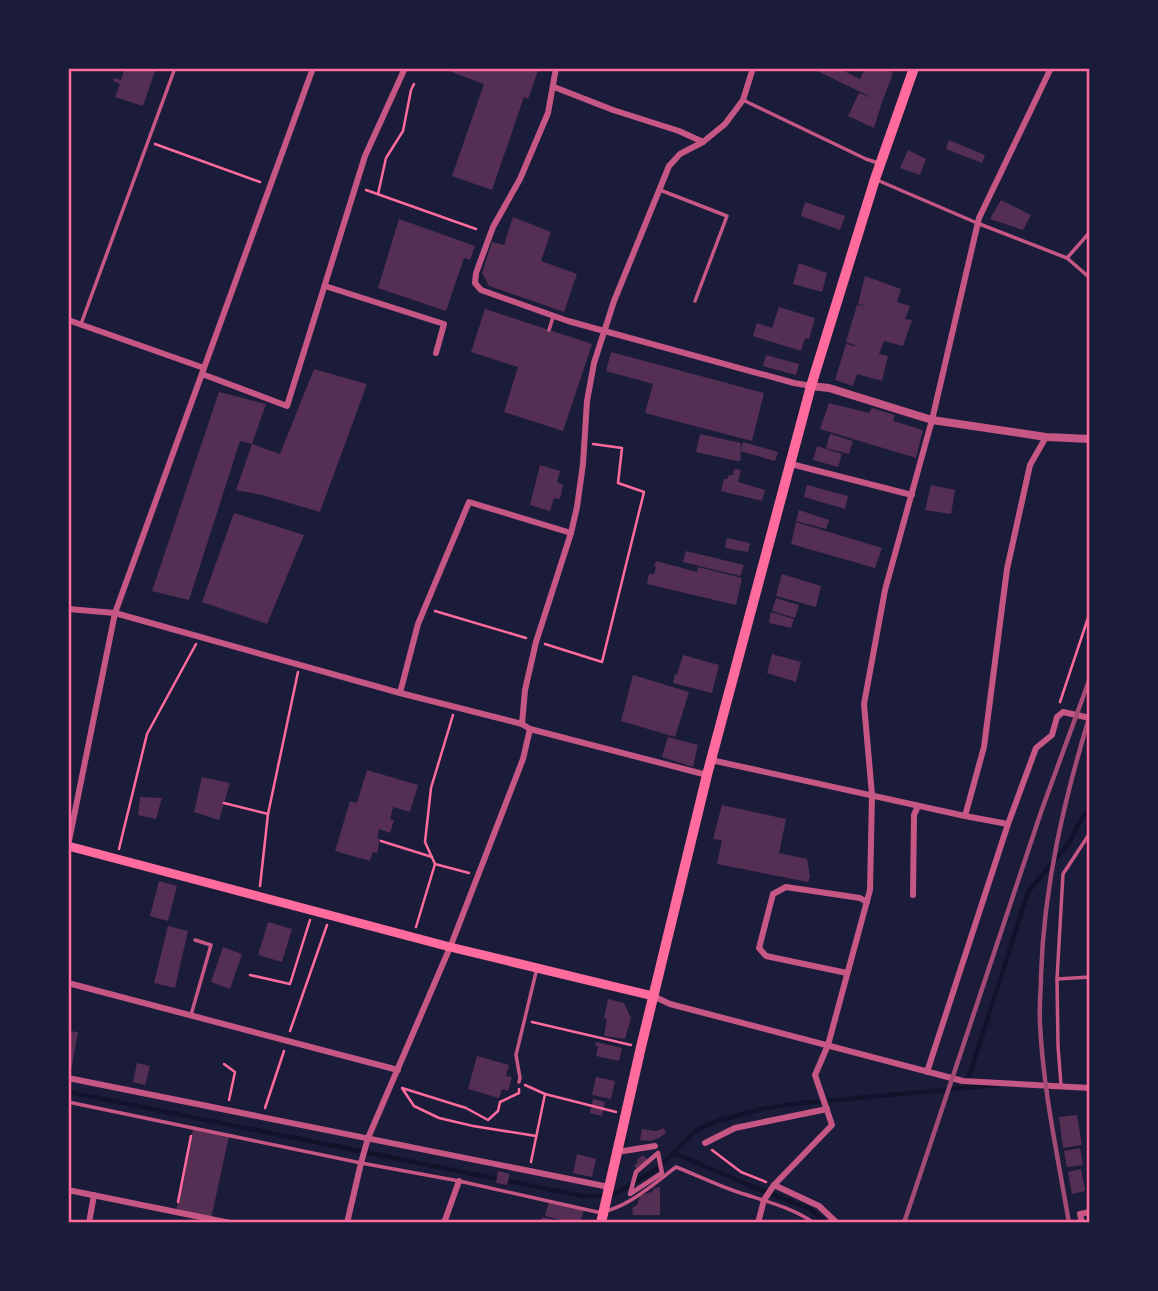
<svg xmlns="http://www.w3.org/2000/svg" width="1158" height="1291" font-family="'Space Grotesk',sans-serif">
<rect width="100%" height="100%" fill="#1b1b3a"/>
<g fill="none" stroke-linecap="round" stroke-linejoin="round">
<g stroke="#12122b" stroke-width="4.5">
<path d="M965,1089L1028,892L1068,844L1085,813"/>
<path d="M68,1092L582,1196H611L657,1169L698,1129L717,1121L762,1109L792,1104L998,1085"/>
<path d="M674,1153L753,1187L810,1209L827,1223"/>
</g>
</g>
<g fill="#542f53">
<path d="M125,68H156L143,106L115,97L120,84L113,81L114,78L121,80Z"/>
<path d="M441,68H529L538,71L528,99L524,97L492,190L452,176L484,84Z"/>
<path d="M811,68H838L860,79L865,68H882L893,73L882,102L874,128L848,116L859,93L873,98Z"/>
<path d="M949,140L985,155L982,163L946,149Z"/>
<path d="M908,150L926,159L920,175L900,168Z"/>
<path d="M1001,200L1031,215L1023,230L990,219Z"/>
<path d="M805,202L845,216L840,230L801,216Z"/>
<path d="M513,217L551,232L541,261L577,274L564,312L489,286L482,273L492,242L504,245Z"/>
<path d="M399,219L475,246L470,260L464,258L446,311L378,288Z"/>
<path d="M799,263L827,273L822,292L793,284Z"/>
<path d="M865,276L901,289L897,302L910,306L905,319L912,320L903,346L884,341L879,354L888,356L882,381L857,374L853,386L835,380L846,344L860,347L846,342L857,305L866,306L858,304Z"/>
<path d="M779,307L815,318L809,339L805,338L801,351L753,336L757,323L772,328Z"/>
<path d="M485,309L592,344L563,431L504,412L518,367L471,352Z"/>
<path d="M611,352L764,393L752,441L645,413L653,384L606,371Z"/>
<path d="M766,355L799,364L796,375L763,366Z"/>
<path d="M314,369L367,384L320,512L262,495L236,490L252,444L280,454Z"/>
<path d="M219,392L266,404L252,444L240,441L189,600L152,591Z"/>
<path d="M829,403L869,413L872,408L895,415L893,421L923,430L916,458L820,429Z"/>
<path d="M700,434L741,443L740,451L743,442L778,452L775,461L740,451L741,460L737,461L696,452Z"/>
<path d="M830,434L853,441L849,454L826,448Z"/>
<path d="M817,446L842,454L838,467L813,460Z"/>
<path d="M540,465L560,471L557,482L563,485L560,499L554,498L550,511L530,505Z"/>
<path d="M734,469L741,470L738,482L765,490L762,501L721,491L724,479H727L729,475H733Z"/>
<path d="M807,485L848,496L845,509L804,497Z"/>
<path d="M931,485L955,490L951,514L925,510Z"/>
<path d="M799,510L829,520L826,529L796,521Z"/>
<path d="M234,513L304,535L267,624L202,602Z"/>
<path d="M796,522L882,548L875,568L791,544Z"/>
<path d="M727,538L750,543L748,552L725,548Z"/>
<path d="M686,551L744,565L740,576L683,562Z"/>
<path d="M656,561L697,572L698,567L742,578L736,605L647,584L649,574H654L656,567L654,566Z"/>
<path d="M782,574L821,586L816,607L776,596Z"/>
<path d="M776,598L799,605L795,618L772,611Z"/>
<path d="M771,612L794,619L791,628L769,623Z"/>
<path d="M772,654L801,662L796,682L767,673Z"/>
<path d="M683,655L719,665L712,693L673,683L675,674L677,675Z"/>
<path d="M633,675L689,692L675,737L621,721Z"/>
<path d="M668,737L698,745L693,767L662,757Z"/>
<path d="M367,770L418,785L410,812L393,807L390,819L394,820L390,833L379,829L377,838L380,839L377,853L373,852L370,861L335,851L350,801L357,803Z"/>
<path d="M202,777L230,783L219,820L194,812Z"/>
<path d="M140,797L162,798L156,819L138,815Z"/>
<path d="M722,805L786,819L779,853L807,859L810,877L808,882L717,864L722,840L713,839Z"/>
<path d="M159,881L177,886L168,921L150,916Z"/>
<path d="M268,922L292,929L282,962L258,955Z"/>
<path d="M168,926L188,931L175,988L154,983Z"/>
<path d="M223,947L242,954L230,989L211,982Z"/>
<path d="M608,999L624,1003L631,1018L625,1039L604,1036L607,1019L604,1018Z"/>
<path d="M68,1031L78,1032L70,1077H68Z"/>
<path d="M596,1042L622,1048L619,1061L596,1056L598,1046H595Z"/>
<path d="M477,1056L509,1065L506,1076L512,1077L508,1091L502,1089L499,1098L468,1089Z"/>
<path d="M137,1063L150,1066L145,1085L133,1082Z"/>
<path d="M596,1077L615,1081L611,1099L592,1095Z"/>
<path d="M593,1099L605,1102L602,1116L590,1113Z"/>
<path d="M1077,1115L1082,1145L1063,1148L1059,1117Z"/>
<path d="M664,1128L666,1133L659,1138L650,1141L640,1140L642,1129L656,1131Z"/>
<path d="M193,1129L229,1136L211,1219L176,1212Z"/>
<path d="M1080,1148L1083,1165L1067,1167L1064,1151Z"/>
<path d="M577,1154L596,1159L592,1177L573,1173Z"/>
<path d="M643,1155L648,1160L638,1170L634,1166L638,1162L637,1160Z"/>
<path d="M1081,1169L1085,1191L1072,1194L1068,1172Z"/>
<path d="M498,1171L510,1174L507,1185L496,1183Z"/>
<path d="M660,1187V1215H633L632,1208L637,1205L640,1196L651,1192L655,1188Z"/>
<path d="M549,1202L584,1210L580,1223H572L545,1216Z"/>
<path d="M542,1217L563,1222V1223H540Z"/>
</g>
<g fill="none" stroke-linecap="round" stroke-linejoin="round">
<g stroke="#ff6b9d" stroke-width="2.5">
<path d="M155,144L260,182"/>
<path d="M366,190L476,229"/>
<path d="M378,194L386,158L403,131L411,90L414,84"/>
<path d="M435,611L526,638"/>
<path d="M545,644L602,662L644,492L618,483L622,448L593,444"/>
<path d="M1060,702L1090,612"/>
<path d="M224,803L268,814"/>
<path d="M381,841L432,857"/>
<path d="M119,849L147,734L196,644"/>
<path d="M435,864L469,873"/>
<path d="M260,886L268,814L298,672"/>
<path d="M416,927L435,864L425,842L431,788L453,715"/>
<path d="M250,975L290,984L310,920"/>
<path d="M532,1022L631,1045"/>
<path d="M290,1031L327,925"/>
<path d="M224,1064L235,1072L229,1100"/>
<path d="M525,1085L545,1094L616,1112"/>
<path d="M519,1089V1093L500,1102L498,1111L488,1120L466,1108L402,1088L414,1106L439,1118L473,1126L536,1136"/>
<path d="M265,1108L284,1051"/>
<path d="M712,1150L741,1172L766,1182"/>
<path d="M531,1162L545,1094"/>
<path d="M178,1202L191,1136"/>
</g>
<g stroke="#c65784" stroke-width="3.5">
<path d="M743,100L866,159L878,163"/>
<path d="M877,180L977,223L1067,258L1090,278"/>
<path d="M660,190L727,216L695,301"/>
<path d="M1067,258L1090,232"/>
<path d="M81,324L175,68"/>
<path d="M549,330L553,317"/>
<path d="M1057,979L1090,977"/>
<path d="M191,1015L211,945L195,940"/>
<path d="M519,1082L520,1078L516,1055L537,968"/>
<path d="M1061,1085L1058,1046L1057,979L1063,874L1090,833"/>
<path d="M68,1102L361,1163L459,1181L597,1212C623,1212 656,1182 676,1167C694,1174 713,1183 732,1190C760,1200 790,1206 814,1223"/>
</g>
<path stroke="#c65784" stroke-width="4.5" d="M658,1153L662,1173L630,1194L636,1172Z"/>
<g stroke="#c65784" stroke-width="6">
<path d="M556,68L548,113L520,179L493,227L476,273L475,283L481,290L568,321L794,383L811,386"/>
<path d="M554,87L613,110L679,131L703,142"/>
<path d="M325,286L444,324L436,353"/>
<path d="M68,320L204,368"/>
<path d="M202,374L287,406L365,156L405,68"/>
<path d="M791,464L912,495"/>
<path d="M68,609L115,613L400,693L522,724L530,729L707,775"/>
<path d="M400,693L418,624L469,502L571,533"/>
<path d="M522,724L525,690L536,642L571,533L577,507L583,464L587,401L594,363L614,301L669,166L680,154L703,142L725,124L743,100L753,68"/>
<path d="M711,760L965,816L1008,824"/>
<path d="M965,816L984,747L1007,569L1030,465L1046,437"/>
<path d="M68,846L115,613L313,68"/>
<path d="M913,895L914,815L918,806"/>
<path d="M847,973L766,956L759,948L773,894L786,887L860,898L867,902"/>
<path d="M68,983L398,1070"/>
<path d="M653,996L670,1004L963,1081L1090,1088"/>
<path d="M927,1072L1008,824L1036,748L1052,735L1057,717L1063,712L1090,718"/>
<path d="M68,1078L609,1187"/>
<path d="M705,1143L735,1128L827,1109"/>
<path d="M617,1152L655,1146"/>
<path d="M774,1185L819,1206L837,1223"/>
<path d="M68,1190L230,1223"/>
<path d="M89,1223L94,1195"/>
<path d="M347,1223L361,1163L368,1138L451,945L523,759L530,729"/>
<path d="M444,1223L459,1181"/>
<path d="M758,1223L764,1200L774,1185L832,1125L815,1075L828,1045L870,890L872,795L864,704L885,590L932,420L979,218L1051,68"/>
<path d="M1082,1223L1080,1214L1090,1212"/>
</g>
<path stroke="#c65784" stroke-width="8" d="M811,386L829,388L932,420L1046,437L1090,439"/>
<path stroke="#ff6b9d" stroke-width="9" d="M68,846L450,947L653,996"/>
<path stroke="#ff6b9d" stroke-width="10" d="M601,1223L641,1047L707,775L811,386L875,179L914,68"/>
<g stroke="#a44b75" stroke-width="4.5">
<path d="M904,1223L1041,812L1090,678"/>
<path d="M1069,1223C1058,1157 1043,1090 1040,1023C1039,1007 1041,991 1041,975C1044,885 1064,800 1090,715"/>
</g>
</g>
<rect width="1158" height="1291" fill="none" stroke="#1b1b3a" stroke-width="140"/>
<rect x="70" y="70" width="1018" height="1151" fill="none" stroke="#ff6b9d" stroke-width="2.5"/>
</svg>
